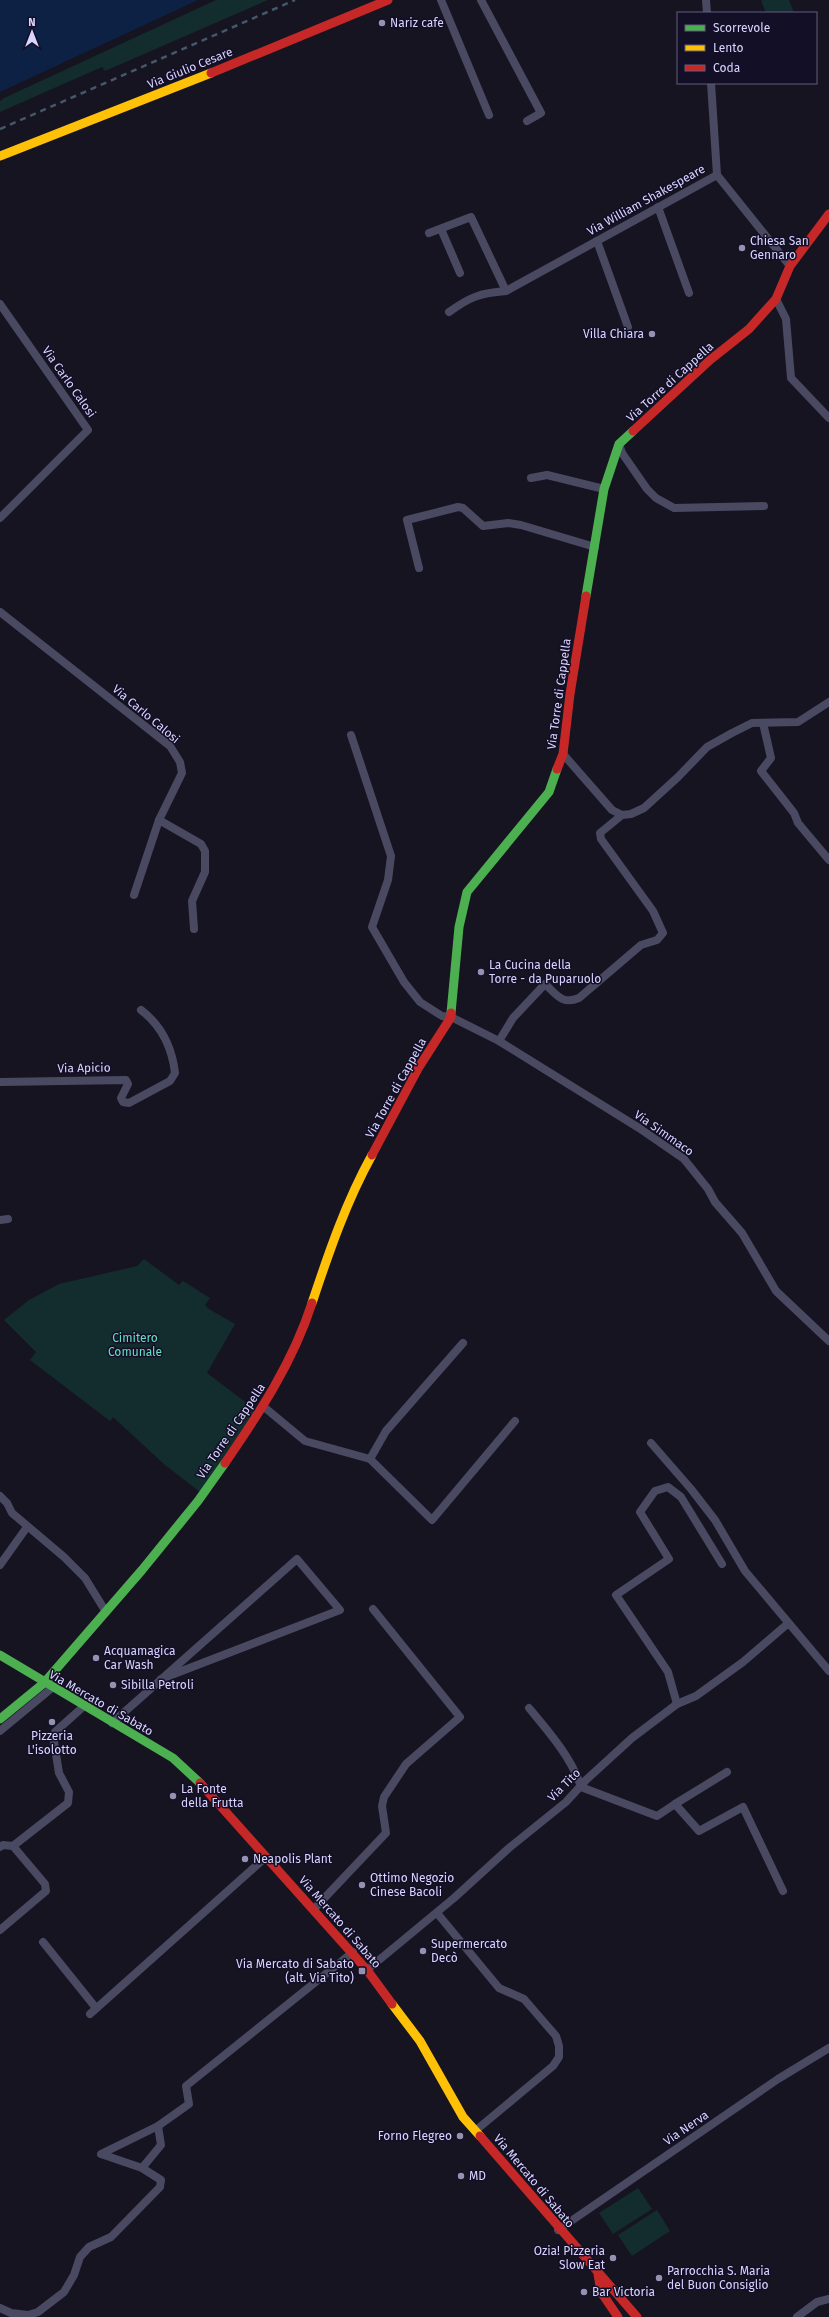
<svg xmlns="http://www.w3.org/2000/svg" width="829" height="2317" font-family="'Fira Sans',sans-serif">
<rect width="100%" height="100%" fill="#161421"/>
<g fill="#132c2d">
<path d="M216,0H268L105,71L102,67L0,112V101L4,98Z"/>
<path d="M763,0H789L794,13H766L761,1Z"/>
<path d="M144,1259L179,1285L183,1281L210,1298L205,1305L209,1309L235,1324L207,1373L256,1410L200,1492L165,1465L113,1417L110,1421L30,1360L36,1352L4,1320L29,1300L59,1284L137,1266Z"/>
<path d="M638,2188L652,2209L613,2234L599,2213Z"/>
<path d="M657,2210L670,2231L632,2256L618,2235Z"/>
</g>
<path fill="#0d2144" d="M0,0H198L0,92Z"/>
<g fill="none" stroke-linecap="round" stroke-linejoin="round">
<g stroke="#4a4962" stroke-width="8">
<path d="M441,0L489,115"/>
<path d="M481,0L541,113L527,121"/>
<path d="M706,0L707,13"/>
<path d="M711,83L717,175"/>
<path d="M717,175L790,266"/>
<path d="M658,207L689,293"/>
<path d="M441,229L460,273"/>
<path d="M429,233L471,217L506,291"/>
<path d="M597,241L628,327"/>
<path d="M776,299L786,319L791,378L829,418"/>
<path d="M0,304L88,430L0,518"/>
<path d="M449,312C470,297 480,293 506,291L717,175"/>
<path d="M619,444L622,453L647,489L656,498L674,508L764,506"/>
<path d="M531,478L547,475L604,489"/>
<path d="M419,568L407,520L458,507L463,508L483,526L508,523L521,525L595,547"/>
<path d="M0,612L170,746L180,762L182,773L159,820L134,895"/>
<path d="M763,723L771,758L761,771L794,813L798,823L829,860"/>
<path d="M351,735L391,856L388,880L372,927L404,982L420,1002L442,1016L451,1017L499,1041L639,1128L684,1159L708,1189L715,1202L742,1233L776,1291L829,1341"/>
<path d="M563,754L612,810L622,815L631,814L644,808L678,777L707,747L732,733L752,723L798,722L829,702"/>
<path d="M159,820L201,844L205,851V872L192,901L194,929"/>
<path d="M499,1041L513,1018L545,984C557,995 562,1005 579,998L641,945L657,940L663,933L653,911L601,839L600,833L622,815"/>
<path d="M0,1082L126,1080L128,1084L121,1098L123,1102L129,1103L170,1081L175,1073C172,1047 162,1026 141,1010"/>
<path d="M0,1220L8,1219"/>
<path d="M264,1407L305,1441L370,1459L432,1520L515,1421"/>
<path d="M651,1443L691,1489L715,1520L745,1571L829,1671"/>
<path d="M370,1459L386,1431L463,1343"/>
<path d="M0,1496L7,1503L12,1513L64,1557L85,1578L106,1612"/>
<path d="M0,1565L27,1527"/>
<path d="M677,1704L668,1672L616,1595L669,1559L640,1512L655,1491L668,1487L681,1497L722,1564"/>
<path d="M529,1708C548,1731 572,1758 581,1787L657,1816L675,1804L699,1831L743,1807L783,1891"/>
<path d="M112,1723L297,1559L340,1610L161,1679"/>
<path d="M0,1731L52,1688"/>
<path d="M675,1804L727,1772"/>
<path d="M0,1847L3,1845L13,1846L68,1803L69,1792L59,1773L54,1742L55,1732L84,1706"/>
<path d="M314,1909L386,1833L382,1806L384,1797L406,1764L460,1717L373,1609"/>
<path d="M437,1913L499,1988L524,1999L556,2036L559,2046V2057L553,2066L475,2131"/>
<path d="M0,1930L46,1891L45,1884L13,1846"/>
<path d="M43,1942L96,2008"/>
<path d="M367,1970L454,1898L509,1848L566,1802L586,1780L632,1738L677,1704L696,1696L743,1662L785,1626"/>
<path d="M90,2014L266,1857"/>
<path d="M142,2168L101,2154L158,2126"/>
<path d="M558,2230L778,2079L829,2048"/>
<path d="M0,2308L11,2313L28,2315L38,2312L64,2292L74,2275L80,2257L89,2247L111,2237L160,2187L161,2180L142,2168L161,2145L158,2126L189,2104L186,2086L353,1952"/>
<path d="M797,2317L817,2302L829,2299"/>
</g>
<g stroke="#4caf50" stroke-width="9">
<path d="M586,596L604,489L619,444L633,431"/>
<path d="M451,1013L459,927L467,892L549,792L557,769"/>
<path d="M0,1655L173,1758L200,1783"/>
<path d="M0,1719L44,1683L142,1570L198,1501L225,1463"/>
</g>
<g stroke="#ffc107" stroke-width="9">
<path d="M0,156L211,73"/>
<path d="M312,1303C329,1252 346,1202 372,1155"/>
<path d="M392,2004L420,2041L463,2117L480,2136"/>
</g>
<g stroke="#c62828" stroke-width="9">
<path d="M211,73L388,0"/>
<path d="M633,431L710,360L749,329L776,299L790,266L829,214"/>
<path d="M557,769L563,754L570,694L586,596"/>
<path d="M372,1155L419,1067L451,1017V1013"/>
<path d="M225,1463C260,1412 293,1362 312,1303"/>
<path d="M200,1783L367,1970L392,2004"/>
<path d="M480,2136L637,2317"/>
<path d="M598,2274L601,2292L618,2317"/>
</g>
<path stroke="#43596b" stroke-width="2.5" stroke-dasharray="6 5" stroke-linecap="butt" d="M0,129L295,0"/>
</g>
<g fill="#9591b1" stroke="#130f26" stroke-width="1.5">
<circle cx="382" cy="23" r="4"/>
<circle cx="742" cy="248" r="4"/>
<circle cx="652" cy="334" r="4"/>
<circle cx="481" cy="972" r="4"/>
<circle cx="96" cy="1658" r="4"/>
<circle cx="113" cy="1685" r="4"/>
<circle cx="52" cy="1722" r="4"/>
<circle cx="173" cy="1796" r="4"/>
<circle cx="245" cy="1859" r="4"/>
<circle cx="362" cy="1885" r="4"/>
<circle cx="423" cy="1951" r="4"/>
<rect x="358" y="1967" width="8" height="8" rx="2"/>
<circle cx="460" cy="2136" r="4"/>
<circle cx="461" cy="2176" r="4"/>
<circle cx="613" cy="2258" r="4"/>
<circle cx="659" cy="2278" r="4"/>
<circle cx="584" cy="2292" r="4"/>
</g>
<g text-anchor="middle" stroke-width="3" stroke-linejoin="round" paint-order="stroke">
<g font-size="12" fill="#d9d4ff" stroke="#130f26" text-anchor="start">
<text x="390" y="27">Nariz cafe</text>
<text x="750" y="245">Chiesa San<tspan x="750" dy="14">Gennaro</tspan></text>
<text x="644" y="338" text-anchor="end">Villa Chiara</text>
<text x="489" y="969">La Cucina della<tspan x="489" dy="14">Torre - da Puparuolo</tspan></text>
<text x="104" y="1655">Acquamagica<tspan x="104" dy="14">Car Wash</tspan></text>
<text x="121" y="1689">Sibilla Petroli</text>
<text x="52" y="1740" text-anchor="middle">Pizzeria<tspan x="52" dy="14">L'isolotto</tspan></text>
<text x="181" y="1793">La Fonte<tspan x="181" dy="14">della Frutta</tspan></text>
<text x="253" y="1863">Neapolis Plant</text>
<text x="370" y="1882">Ottimo Negozio<tspan x="370" dy="14">Cinese Bacoli</tspan></text>
<text x="431" y="1948">Supermercato<tspan x="431" dy="14">Decò</tspan></text>
<text x="354" y="1968" text-anchor="end">Via Mercato di Sabato<tspan x="354" dy="14">(alt. Via Tito)</tspan></text>
<text x="452" y="2140" text-anchor="end">Forno Flegreo</text>
<text x="469" y="2180">MD</text>
<text x="605" y="2255" text-anchor="end">Ozia! Pizzeria<tspan x="605" dy="14">Slow Eat</tspan></text>
<text x="667" y="2275">Parrocchia S. Maria<tspan x="667" dy="14">del Buon Consiglio</tspan></text>
<text x="592" y="2296">Bar Victoria</text>
</g>
<g font-size="12" fill="#d9d4ff" stroke="#130f26">
<text transform="translate(190 68) rotate(-22)" y="4">Via Giulio Cesare</text>
<text transform="translate(646 200) rotate(-29)" y="4">Via William Shakespeare</text>
<text transform="translate(69 382) rotate(55)" y="4">Via Carlo Calosi</text>
<text transform="translate(670 382) rotate(-42)" y="4">Via Torre di Cappella</text>
<text transform="translate(559 694) rotate(-82)" y="4">Via Torre di Cappella</text>
<text transform="translate(146 714) rotate(40)" y="4">Via Carlo Calosi</text>
<text transform="translate(84 1068) rotate(-1)" y="4">Via Apicio</text>
<text transform="translate(396 1088) rotate(-61)" y="4">Via Torre di Cappella</text>
<text transform="translate(664 1133) rotate(35)" y="4">Via Simmaco</text>
<text transform="translate(231 1431) rotate(-56)" y="4">Via Torre di Cappella</text>
<text transform="translate(101 1703) rotate(30)" y="4">Via Mercato di Sabato</text>
<text transform="translate(564 1785) rotate(-45)" y="4">Via Tito</text>
<text transform="translate(340 1922) rotate(49)" y="4">Via Mercato di Sabato</text>
<text transform="translate(686 2128) rotate(-34)" y="4">Via Nerva</text>
<text transform="translate(534 2181) rotate(50)" y="4">Via Mercato di Sabato</text>
</g>
<g font-size="12" fill="#5fe0c0" stroke="#130f26">
<text x="135" y="1342">Cimitero<tspan x="135" dy="14">Comunale</tspan></text>
</g>
</g>
<rect x="677" y="12" width="140" height="72" fill="#130f26" stroke="#625e7d"/>
<rect x="685" y="25" width="20" height="6" fill="#4caf50" stroke="#625e7d"/>
<text x="713" y="32" font-size="12" fill="#d9d4ff">Scorrevole</text>
<rect x="685" y="45" width="20" height="6" fill="#ffc107" stroke="#625e7d"/>
<text x="713" y="52" font-size="12" fill="#d9d4ff">Lento</text>
<rect x="685" y="65" width="20" height="6" fill="#c62828" stroke="#625e7d"/>
<text x="713" y="72" font-size="12" fill="#d9d4ff">Coda</text>
<g transform="translate(32 32)" stroke="#130f26" stroke-width="3" paint-order="stroke">
<path d="M0-3L7 15L0 10L-7 15Z" fill="#d9d4ff"/>
<text y="-6" font-size="11" font-weight="bold" text-anchor="middle" fill="#d9d4ff">N</text>
</g>
</svg>
